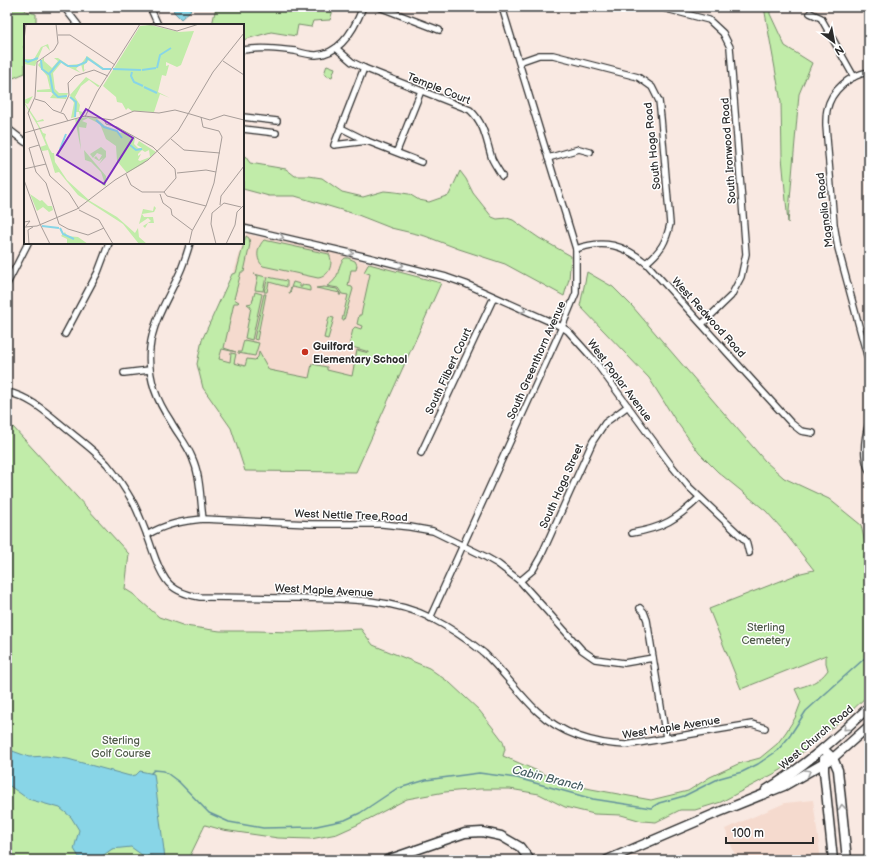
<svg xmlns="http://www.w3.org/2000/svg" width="876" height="867" font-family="'Balsamiq Sans',sans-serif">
<rect width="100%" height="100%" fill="#f9e9e2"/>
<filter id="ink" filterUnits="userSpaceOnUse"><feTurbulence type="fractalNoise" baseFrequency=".025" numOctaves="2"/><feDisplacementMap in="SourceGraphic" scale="8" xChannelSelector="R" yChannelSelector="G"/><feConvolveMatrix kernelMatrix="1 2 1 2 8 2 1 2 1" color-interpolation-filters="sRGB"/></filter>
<g filter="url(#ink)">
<g fill="#f5dace">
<path d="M246,234L322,250L441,283L356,472L245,471L231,428L203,388L197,364L202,340L234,271Z"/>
<path d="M813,800L821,860H737L725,829L785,803Z"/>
</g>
<g fill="#c1eca9" stroke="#768c6a">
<path d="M7,7H22L26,11L36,14V25H25V45L23,47L25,49V73L11,79H7Z"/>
<path d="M216,7H334L330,20L313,21L311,27L298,25L296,36L271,32L243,40V25H212Z"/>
<path d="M764,7H770V14L785,46L812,63L799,94L788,223L782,157L781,102Z"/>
<path d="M327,65L335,68L332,77L329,76V77L324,74Z"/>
<path d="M245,156L250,163L286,169L295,176H309L322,178L342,192L363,197L384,191L395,192L409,194L419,200L429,202L449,195L460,171L466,179L473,193L492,217L497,219L507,218L513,220L539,238L571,256L569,279L564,296L505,264L459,249L425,236L391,228L358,215L295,196H269L243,189V157Z"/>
<path d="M246,236L249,238L250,244L244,272H241L234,299L239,302L238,303H234L224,348L236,352L222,349L219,359L230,362L231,353L236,354L234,363L245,366L247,359L255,360L258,357L259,352L269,370L309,378L312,364L327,367V370L352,376L357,350L369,353V352L349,346L353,329L355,327L361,329L362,326L357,324L359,315H361L370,274L364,272L368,265L369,264L441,283L356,472L245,471L231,428L203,388L197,364L202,340L232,274L236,273Z"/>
<path d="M264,240L329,254C334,263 329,277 318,278L263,266C255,259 257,247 264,240Z"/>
<path d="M345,258H348L355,261L357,265L356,270H351L348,286L352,287L353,289L344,320H342L348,295L342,294L338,288L327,286C342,278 336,265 345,258Z"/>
<path d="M587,272L613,287L632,306L765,461L784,478L829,499L861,525L867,552V592L869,594V694L845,717L781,770L721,802L695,810H680L656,822L642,821L621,815L594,814L565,807L539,794L510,789H480L445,792L407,799L357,825L337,834L311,839L278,838L223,830L205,825L188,860H7V434L13,427L129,554L125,589L133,594L159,617L185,626L220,631H256L292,632L361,629L373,645L429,668L450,683L479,710L497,733L503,741L505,749L503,756L565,783L591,789L651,800L688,791L710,777L738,764L760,758L777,744L786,732L795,718L801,702L795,689C808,685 820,682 828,670L826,663V655L741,689L709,609L801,573L814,570L782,529L766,511L718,472L699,453L674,418L649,378L580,306Z"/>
<path d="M254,274L266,277L263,291L255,290L258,276Z"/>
<path d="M268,277L287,281V287L269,282L267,292H264Z"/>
<path d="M293,282L300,284V287H302V285L309,286L310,288V291L292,287L290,293H289Z"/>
<path d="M324,287L337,289L341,295H339L340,293L316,288Z"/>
<path d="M255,292L262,294L252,340L245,338L251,307L247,304L252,303Z"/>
<path d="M264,294H266L257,340L254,339Z"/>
<path d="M329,317L334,318L328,339L324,338Z"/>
<path d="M244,340L259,343L255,356L238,353V352H241Z"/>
</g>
<g fill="#88d5e7" stroke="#63919c">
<path d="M177,7H188L191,10L181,19L173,11Z"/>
<path d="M7,749L29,757L46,756L68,759L130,776L136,775L140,771L154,774L165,858L142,855L131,847L112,849L101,857L92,859L79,857L74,849L79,830L71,817L60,808L28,799L7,784Z"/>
</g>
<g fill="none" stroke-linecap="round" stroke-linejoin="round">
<path stroke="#63919c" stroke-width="1.5" d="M151,773L154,770L164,771L179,782L209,813L229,822L263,828L312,827L345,820L360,813L396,789L426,780L479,773L517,778L593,799L651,808L659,803L684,796L720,778L742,772L758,764L777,751L789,737L806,711L865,658H869"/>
<g stroke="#2b2b2b" stroke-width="8">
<g id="street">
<path d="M64,7L78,25"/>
<path d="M150,7L158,25"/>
<path d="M379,7L439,30"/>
<path d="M659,7L709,20L723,33L730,47L746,254L741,277L731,296L702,324"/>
<path d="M810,13L821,18L854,77"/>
<path d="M336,48L352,62L364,68L470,110C485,124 486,140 492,159C495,165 499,171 502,176"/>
<path d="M243,50C260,47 278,49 295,51C302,53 310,55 316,55C341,54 355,28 363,7"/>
<path d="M519,62L539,55H553L638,77L652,87L659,101L661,118L670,224C666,242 661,251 646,263"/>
<path d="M364,68L334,145L367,141"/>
<path d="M869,72C850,75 831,90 827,110C826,115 826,121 826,126L834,224L838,248L869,363"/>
<path d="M243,117L277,121"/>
<path d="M7,128L25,142"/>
<path d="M341,128L367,141L421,162"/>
<path d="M243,129L276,133"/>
<path d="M397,151L421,91"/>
<path d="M548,158L579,149L590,152"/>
<path d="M243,228L363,256L446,277L466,284L562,327L568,331L594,360L671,465L689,487L746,541L749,553"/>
<path d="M190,243C187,253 184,263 180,272C169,297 153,320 150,348C147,375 155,398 170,420C177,433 186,443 192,457C201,477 200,498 203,519"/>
<path d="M576,249C604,239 624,245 646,263L791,423L801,431L813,433"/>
<path d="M7,284L28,243"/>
<path d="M65,334L98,272L109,243"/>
<path d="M124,373L149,370"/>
<path d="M7,392C31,397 49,415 68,430C81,441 95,451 107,464C117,476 126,490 134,504C139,514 143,525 147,535C153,550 156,566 166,580C174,591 186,595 200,597C233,597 266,598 300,598C343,599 391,598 431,618C449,627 468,640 484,653C503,671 518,693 537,711C561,734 594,744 626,745L752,724L765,728"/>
<path d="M869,423C864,439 862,455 869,471"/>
<path d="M421,453L494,297"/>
<path d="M632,533C663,528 677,519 699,498"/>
<path d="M147,535C165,524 183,521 203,519L310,524H382L410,527L433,531L484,556L498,564L520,581L582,650L595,659L624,663L653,658"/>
<path d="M520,581L533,570L541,556L593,441L605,423L628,406"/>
<path d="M640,608L644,612L647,620L666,738"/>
<path d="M430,618L562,327L576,293V249L502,7"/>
</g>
</g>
<g stroke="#2b2b2b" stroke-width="11">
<g id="secondary">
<path d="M823,749L833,758L838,770L847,860"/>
<path d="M824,759V771L833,860"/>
<path d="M766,790C804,767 836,738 869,707"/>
<path d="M387,860L465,833L482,832L501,836L520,847L530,860"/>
<path d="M607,860L712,815L784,786L833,758L869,726"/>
</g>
</g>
<use href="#street" stroke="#fff" stroke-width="5.5"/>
<use href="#secondary" stroke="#fff" stroke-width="8"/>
</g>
<defs><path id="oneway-chevron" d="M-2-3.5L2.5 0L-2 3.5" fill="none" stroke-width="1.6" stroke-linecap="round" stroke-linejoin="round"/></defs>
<g stroke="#a0a0a0">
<use href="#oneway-chevron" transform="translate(281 237) rotate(15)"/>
<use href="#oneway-chevron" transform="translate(351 253) rotate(13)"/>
<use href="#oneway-chevron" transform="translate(401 265) rotate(14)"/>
<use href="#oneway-chevron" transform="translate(523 310) rotate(23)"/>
<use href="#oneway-chevron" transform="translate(846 728) rotate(138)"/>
<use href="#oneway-chevron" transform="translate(808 772) rotate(-30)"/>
<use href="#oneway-chevron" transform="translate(842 807) rotate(-96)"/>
</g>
</g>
<circle fill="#c8321e" stroke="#fff" stroke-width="1.5" cx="305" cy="352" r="4"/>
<g text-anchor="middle" stroke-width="3" stroke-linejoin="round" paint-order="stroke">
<g font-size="11" fill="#2b2b2b" stroke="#fff">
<text transform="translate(439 88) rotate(22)" y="4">Temple Court</text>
<text transform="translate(652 146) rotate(-96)" y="4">South Hoga Road</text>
<text transform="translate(728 151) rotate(-94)" y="4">South Ironwood Road</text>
<text transform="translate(824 210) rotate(-97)" y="4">Magnolia Road</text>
<text transform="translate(709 317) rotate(48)" y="4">West Redwood Road</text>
<text transform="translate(536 360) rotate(-66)" y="4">South Greenthorn Avenue</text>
<text transform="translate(448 371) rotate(-65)" y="4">South Filbert Court</text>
<text transform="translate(620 380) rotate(53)" y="4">West Poplar Avenue</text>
<text transform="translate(561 486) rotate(-66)" y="4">South Hoga Street</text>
<text transform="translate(351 515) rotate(2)" y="4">West Nettle Tree Road</text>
<text transform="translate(324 590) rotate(3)" y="4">West Maple Avenue</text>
<text transform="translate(671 727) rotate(-9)" y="4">West Maple Avenue</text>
<text transform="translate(816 737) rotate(-40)" y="4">West Church Road</text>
</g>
<g font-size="11" font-weight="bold" fill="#2b2b2b" stroke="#fff" text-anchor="start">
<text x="313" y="350">Guilford<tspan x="313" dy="13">Elementary School</tspan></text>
</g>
<g font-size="11" fill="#505b4a" stroke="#fff">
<text x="766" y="631">Sterling<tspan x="766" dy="13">Cemetery</tspan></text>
<text x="121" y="744">Sterling<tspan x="121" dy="13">Golf Course</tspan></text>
</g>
<g font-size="12" font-style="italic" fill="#475e63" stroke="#fff">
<text transform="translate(548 778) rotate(14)" y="4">Cabin Branch</text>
</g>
</g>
<g transform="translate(24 24)">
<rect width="220" height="220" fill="#f9e9e2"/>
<path d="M126,1L155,8L170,7L157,41L153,43L142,38V42L145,41L142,52L138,51L134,68L146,74L136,70L130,88L108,87L104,84L102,86L98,79L93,78L92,73L79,62L116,2ZM24,20L26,27L22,22L19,23L11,42L0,40V35H10L17,23ZM63,32L81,45L85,44L79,46L65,36L60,41V46L62,45L59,48L57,40ZM20,33V37L28,44L34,37L30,34H34L44,41L56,40L52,45L57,49L40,41L38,38L29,49L31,65L35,69H44L42,75L26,74L29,70L27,68H13V66L26,65L23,52L14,41ZM62,53L76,62L74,63L65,56L57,62L51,73L56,81L55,87L59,88L56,92L55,88H52L50,92L52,93L47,94L50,79L46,71ZM9,72L4,80L1,79L13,97L19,95L20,97L13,98L19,109L22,110L21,114L25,124L28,129H30L31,138L43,156L66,177L93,193L111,209L114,204L115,213L123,220H115L99,200L54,171L35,148L31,149L24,126L18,127L16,123L22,121L14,102L0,79V76ZM64,93L72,94L81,102L96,109L100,107L111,114L110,120L114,124H118L113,121L115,117L132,128L119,140L103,149L93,137L92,122L82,115L76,100L64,94L58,97L63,99L62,104L55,103L57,126L51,95ZM118,126L121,128L125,126L126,133L116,137L114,136L117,130L114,132V130ZM77,123L82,127V133L75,140L79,134L75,137L70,134L72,132L75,136L78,131L73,129L69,134L66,130ZM60,126L82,152V162L78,161L80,157L77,148L67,138L61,136ZM6,170L16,177L18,176L24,182H28L29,186L25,188L19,183L13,187ZM130,182L132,184L130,188L118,190L120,193H129L130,199H124L121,204L119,202L127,197L124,194L115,200L119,185L129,187ZM41,208L43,212L54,213L64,220H43V215L37,212Z" fill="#c1eca9" fill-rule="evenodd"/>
<path fill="none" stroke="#88d5e7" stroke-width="2" d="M0,36L4,38L14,34M17,36L18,45L26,51L29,68L34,73L43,72M133,44L136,31L147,24M89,45L117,46M118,46L132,44M108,48L107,52L110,58L119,62M25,50L36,37L44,42H53L62,38L63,34L79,45H87M120,63L133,69M46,73L52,78L51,93M72,96L80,103L93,107L98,114M106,121L112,126L118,125M36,125L42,110M18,202L35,204M36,204L39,210L50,215"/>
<path fill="none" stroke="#a79d99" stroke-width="1" d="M32,0L34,19L30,26L13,38L11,73L4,89L26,152L45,169L55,185M113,0L130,1L153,7L175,0M34,11H46L91,41M0,16L2,0M199,37L220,51M11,75L21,78L29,86L40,90L44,97M37,88L45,71L44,59L51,52L70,46L84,52M166,90L186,96L200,91L220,96M61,93L73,68L116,0M177,93L179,103L195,107L198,113L190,159L182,182M80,95L82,100L93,103L129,123L151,145L152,154L140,168M0,109L61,92L88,96L110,87L135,89L151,86L166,90M147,115L160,126L196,129M15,121L5,124L12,148L22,159L35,200L44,205L64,211L80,204M0,145L22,140M153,149L182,146L192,148M102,150L107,161L118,168H140L143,172L182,182L168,207L165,220M0,156L16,200M136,170L139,179L147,185L148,191L168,206M196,181L197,172L220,142M55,186L75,196L89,220M0,198L6,197L2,202M16,200L26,220M1,203L13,202L53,185L91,156L124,136L154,107L189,48L220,9M5,220L4,206L9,203M192,220L187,200L188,189L200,179L217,183M202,220L211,201L213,188L220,181"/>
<path fill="#7b2cbf" fill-opacity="0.15" stroke="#7b2cbf" stroke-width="2" d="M62,85L109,114L80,160L33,131Z"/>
<rect width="220" height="220" fill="none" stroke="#2b2b2b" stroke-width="2"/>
</g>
<rect width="876" height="867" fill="none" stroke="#fff" stroke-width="24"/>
<rect x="12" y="12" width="852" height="843" fill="none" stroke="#2b2b2b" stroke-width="1.5" filter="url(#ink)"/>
<g transform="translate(834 42) rotate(148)" stroke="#ffffff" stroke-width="3" paint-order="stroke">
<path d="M0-3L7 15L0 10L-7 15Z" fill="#2b2b2b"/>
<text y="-6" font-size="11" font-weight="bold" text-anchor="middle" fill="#2b2b2b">N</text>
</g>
<path d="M726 837v6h87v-6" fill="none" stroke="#2b2b2b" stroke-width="2"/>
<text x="732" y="837" font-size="12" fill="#2b2b2b" stroke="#ffffff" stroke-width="3" paint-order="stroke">100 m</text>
</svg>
